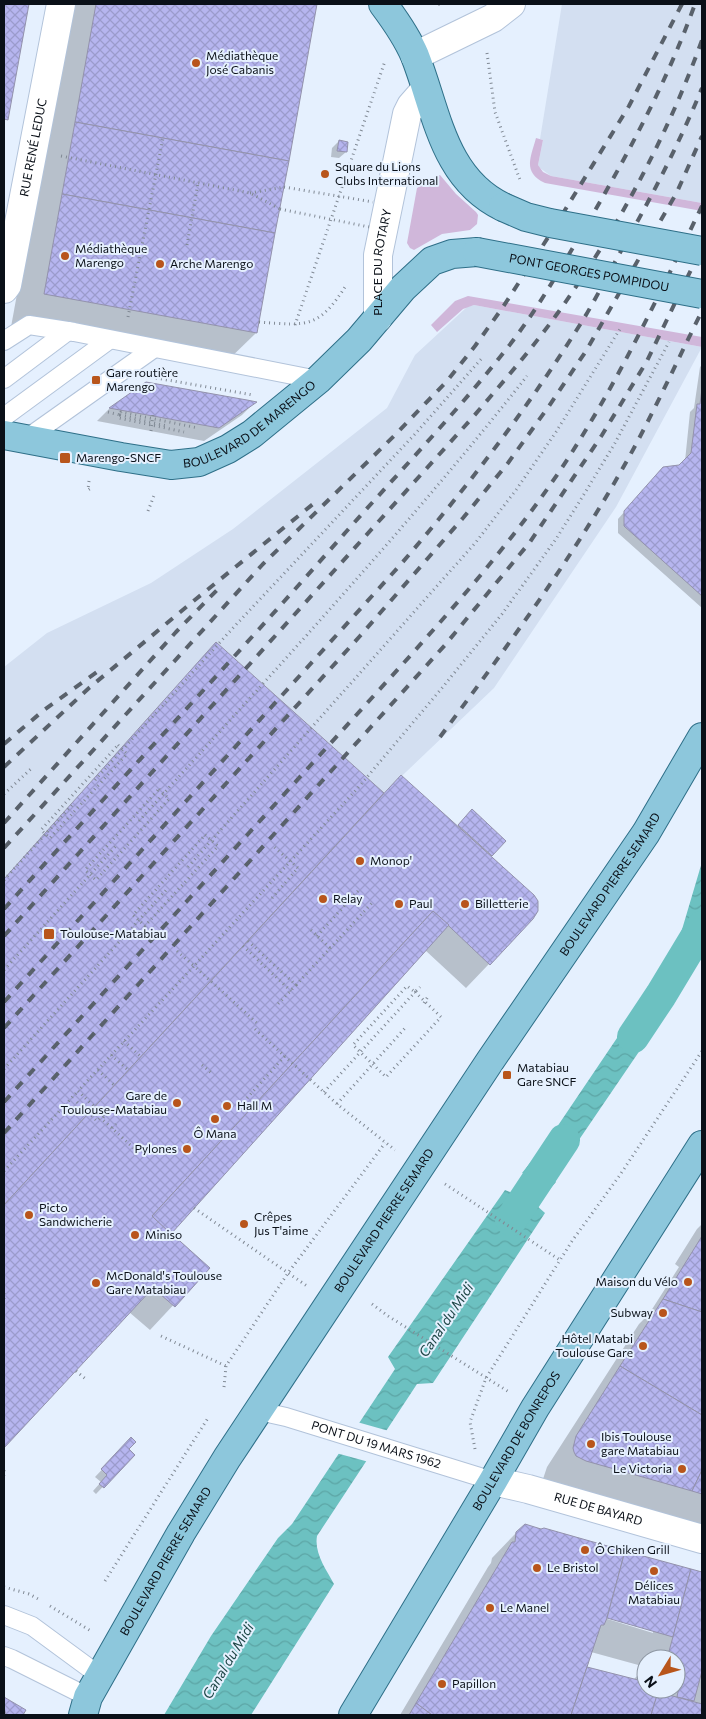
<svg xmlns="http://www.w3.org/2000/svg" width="706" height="1719" font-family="Commissioner,sans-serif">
<defs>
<pattern id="water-waves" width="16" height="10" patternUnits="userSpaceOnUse" patternTransform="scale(1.25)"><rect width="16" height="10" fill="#6cc1c1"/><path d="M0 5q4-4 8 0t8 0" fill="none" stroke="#5ca5a5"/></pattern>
<pattern id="building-cross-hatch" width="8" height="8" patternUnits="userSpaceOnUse" patternTransform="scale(1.25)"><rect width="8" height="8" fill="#b6b5ef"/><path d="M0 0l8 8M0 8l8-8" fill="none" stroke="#9b9bcc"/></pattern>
</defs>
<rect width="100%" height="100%" fill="#e5f0fe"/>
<g fill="#d3dff1">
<path d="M562,4H702V203L551,176L540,168L538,165L543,140L540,139Z"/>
<path d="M474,305L702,347L616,507L494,688L384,793L4,1200V667L47,633L151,583L233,529L387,408L415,355L467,307Z"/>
</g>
<g fill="#d0b7da">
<path d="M536,138L543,140L538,165L543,172L551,176L702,203V211L545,183C522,172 531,157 536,138Z"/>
<path d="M440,175L456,194L476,212L478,215L477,224L470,230L442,234L414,250L410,248L407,243L417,188Z"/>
<path d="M468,296L702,337V347L474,305L463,309L437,332L431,325L455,301Z"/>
</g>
<g fill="url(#water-waves)">
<path d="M702,862V958L698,962L671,1006L661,995L647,991L678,943Z"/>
<path d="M644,998L658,1000L666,1012L553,1178L556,1182L549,1190L540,1177L522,1173L530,1163L532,1164Z"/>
<path d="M522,1178L535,1183L543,1194L536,1205L545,1213L433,1383L417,1384L317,1536C314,1553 326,1569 334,1584L251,1715H164L211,1636L278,1538L292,1524L395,1369L388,1357L505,1190L513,1193Z"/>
</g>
<path fill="#e5f0fe" d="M357,1422L389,1431L369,1462L336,1453Z"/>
<g fill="#0003" fill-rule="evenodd">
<path d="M4,4H27L6,119L4,122Z"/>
<path d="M70,4H316L256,333L222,366L11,327Z"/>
<path d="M339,141L346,152L339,158L331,157L332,148Z"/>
<path d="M702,365V608L618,533V519L657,475L679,466L685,461L690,412L694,408L700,367Z"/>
<path d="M146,383L254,403L242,415L204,441L97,421L109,409Z"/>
<path d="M216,644L383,795L457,827L465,818L505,841L490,857L532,919L466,988L425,950L170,1234L208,1268L150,1330L129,1312L4,1446V880Z"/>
<path d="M702,1224V1525L546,1486L543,1479L547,1467L639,1324L649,1314L679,1267L675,1264L697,1229Z"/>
<path d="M131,1439L127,1450L133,1455L96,1494L93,1491L101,1482L95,1477Z"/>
<path d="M516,1533L626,1552L702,1574V1715H400L488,1567L491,1563L492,1558ZM601,1615L653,1630V1633L601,1617ZM591,1652L642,1666L646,1662V1659L650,1658V1659H676V1689H646V1667L633,1680L586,1668Z"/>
<path d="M4,1699L24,1711L22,1715H4Z"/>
</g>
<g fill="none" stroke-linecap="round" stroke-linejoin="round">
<g stroke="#6cc1c1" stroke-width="32">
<path d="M633,1037L661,995L702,927"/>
<path d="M511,1220L564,1140"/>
</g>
</g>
<g fill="url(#building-cross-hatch)" stroke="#9392ac">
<path d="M4,4H29L8,120L4,119Z"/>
<path d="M96,4H317L289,161L75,122Z"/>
<path d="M75,122L289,161L275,233L62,194Z"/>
<path d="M339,140L348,142L347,152L337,151Z"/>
<path d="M62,194L275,233L257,333L44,294Z"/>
<path d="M146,382L247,400L257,402L219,428L109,408Z"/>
<path d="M702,389V596L624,526V511L663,467L679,465L691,453L697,404H700Z"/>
<path d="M216,642L384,793L4,1205V879Z"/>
<path d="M401,775L534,895L538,901V911L533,919L490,965L433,911L152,1216L210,1268L175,1307L153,1288L4,1448V1205Z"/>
<path d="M472,809L506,841L492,856L458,825Z"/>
<path d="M433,911L449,925L171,1234L152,1216Z"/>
<path d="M702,1236V1312L663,1299Z"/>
<path d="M663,1299L702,1312V1415L620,1366Z"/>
<path d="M620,1366L702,1415V1470L692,1491L586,1461L576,1456L574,1452L573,1448L576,1436Z"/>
<path d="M131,1437L136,1442L129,1449L135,1455L104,1488L99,1484L107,1475L101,1469Z"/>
<path d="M702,1470V1494L692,1491Z"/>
<path d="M525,1524L541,1529L544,1528L625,1551L607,1618L604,1625H601L571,1715H432L416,1703L512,1542H515L516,1532Z"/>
<path d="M625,1551L691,1569L673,1637L607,1618Z"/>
<path d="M691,1569L702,1572V1671L694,1701L677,1697L679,1686L676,1685V1659H667Z"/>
<path d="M587,1667L646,1682V1689H659L651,1715H571Z"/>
<path d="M658,1692L702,1704V1715H651Z"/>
<path d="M4,1697L26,1710L23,1715H6L4,1707Z"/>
<path d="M416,1703L432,1715H409Z"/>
</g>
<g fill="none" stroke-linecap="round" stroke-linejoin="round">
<g stroke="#b2c3da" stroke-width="20">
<g id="lane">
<path d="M4,341L29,325L74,332L318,380"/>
<path d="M4,379L68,331"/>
<path d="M4,417L109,340"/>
<path d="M26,439L153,349"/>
<path id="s1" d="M259,1411L286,1417L493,1481"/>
<path d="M4,1615L32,1626L100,1676"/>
<path d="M4,1656L12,1659L88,1697"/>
</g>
</g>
<g stroke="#b2c3da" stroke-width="30">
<g id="street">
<path d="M415,56L493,18L511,4"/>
<path id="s2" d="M4,289L7,285L61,4"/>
<path id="s3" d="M378,318V255L407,114L411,106L425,90"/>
</g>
</g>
<g stroke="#b2c3da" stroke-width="30">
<g id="secondary">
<path id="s4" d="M493,1481L528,1489L702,1539"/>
</g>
</g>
<g stroke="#2e6f88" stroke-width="30">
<g id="primary">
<path d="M383,4C395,20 407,37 415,56C437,112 443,178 503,207"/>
<path id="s5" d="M4,435L121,457L171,465L199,462L228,449L252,434L318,380L359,340L403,288L432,261L452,254L477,252"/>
<path id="s6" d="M83,1715L88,1697L181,1533L227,1458L490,1061L646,833L702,737"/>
<path id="s7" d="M353,1715L493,1481L535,1408L702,1145"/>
</g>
</g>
<g stroke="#808994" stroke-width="3" stroke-dasharray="1 4" stroke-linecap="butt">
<path d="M438,5L439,4"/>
<path d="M487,53L495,112L520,180"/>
<path d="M61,156L250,193L280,209"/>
<path d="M250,193L284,187"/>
<path d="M187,245L198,183"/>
<path d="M128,317L163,138"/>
<path d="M259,322C309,326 319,328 347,284"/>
<path d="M295,325L385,61"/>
<path d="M156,378L253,395"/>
<path d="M108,412L120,415L121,412L198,428"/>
<path d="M119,415H120L119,418L184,432"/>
<path d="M120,415L167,426"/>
<path d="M151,431L153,414"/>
<path d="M89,481L88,490L91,488"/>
<path d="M148,511L155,493"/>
<path d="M118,745L127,754L50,838L41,830Z"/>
<path d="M95,780L232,629L415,434L483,357"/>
<path d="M159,789L169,799L96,880L85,870Z"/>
<path d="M4,794L33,767"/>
<path d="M139,821C270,675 405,531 527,376"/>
<path d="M205,835L218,846L145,926L133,915Z"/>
<path d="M188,867L476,542L516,490L556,432L620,329"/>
<path d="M4,880L72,805"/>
<path d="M272,898L298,868L272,845"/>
<path d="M311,930L330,948"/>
<path d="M317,936L358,891"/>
<path d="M248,941L296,985L277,1005"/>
<path d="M243,946L291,991"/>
<path d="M177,951L194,966L357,789L442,688L502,614L556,539L586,491L615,443L669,342"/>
<path d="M4,970L116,846"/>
<path d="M296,985L372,903"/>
<path d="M415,992L441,1017L386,1077L353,1045L407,986L415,992L420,987"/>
<path d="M424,1003L429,995"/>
<path d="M255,1029L337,1104L395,1150"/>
<path d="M124,1041L141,1057"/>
<path d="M111,1055L128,1070"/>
<path d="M202,1065L213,1074"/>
<path d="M4,1069L168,888"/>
<path d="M98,1070L114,1085"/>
<path d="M324,1092L416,991"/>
<path d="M77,1102L97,1121L102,1116"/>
<path d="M337,1104L406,1027"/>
<path d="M237,1109L285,1056"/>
<path d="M107,1113L102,1119L140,1154"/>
<path d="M104,1116L78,1091L194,966L259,1025"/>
<path d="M112,1128L116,1124"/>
<path d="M4,1171L78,1091"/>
<path d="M445,1184L560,1260"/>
<path d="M194,1208L307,1286"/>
<path d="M4,1293V1301"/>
<path d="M372,1304L388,1316L509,1392"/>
<path d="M161,1336L226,1366"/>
<path d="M76,1371L87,1380"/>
<path d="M224,1387L226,1366L288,1273L385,1143"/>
<path d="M475,1449L470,1422L486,1378L572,1241L620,1175L702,1051"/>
<path d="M4,1471L6,1473L4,1475"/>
<path d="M105,1581L208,1418"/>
<path d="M4,1587L29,1594L40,1600"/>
<path d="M50,1606L91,1631"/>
</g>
<use href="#lane" stroke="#fff" stroke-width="18"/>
<use href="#street" stroke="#fff" stroke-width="28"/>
<use href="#secondary" stroke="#fff" stroke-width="28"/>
<use href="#primary" stroke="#8dc7dc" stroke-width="28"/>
<g stroke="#59616b" stroke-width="4" stroke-dasharray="9 9" stroke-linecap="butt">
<path d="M440,737C503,652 567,566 620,473C650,421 675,365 702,311"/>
<path d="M4,744L44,710L101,669"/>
<path d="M4,767L89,688L196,599L318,500"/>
<path d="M4,823L176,632L218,589"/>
<path d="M4,848L263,564L396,434L447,381L475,346L503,307L549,236L629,106L682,4"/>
<path d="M4,909C117,783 233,660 345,533C399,472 457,412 508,347C538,309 561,267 586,226C628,154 667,82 695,4"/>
<path d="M4,936L473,417C502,383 531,350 557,314C616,232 668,135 702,40"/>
<path d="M4,1002L401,564C465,490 524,413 576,331C593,305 606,278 621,251C651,198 679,144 702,88"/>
<path d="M4,1028L360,636L463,518L508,463L549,406L586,351L677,192L702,136"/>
<path d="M4,1102L410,656C471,588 531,519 579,441C626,366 663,286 702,206"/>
<path d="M4,1133L445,645L530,542L602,435L647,361L702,247"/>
</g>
<g stroke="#2e6f88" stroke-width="30" stroke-linecap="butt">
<g id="primary-bridge">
<path d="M503,207L526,217L550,223L702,251"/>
<path id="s8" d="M477,252L702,294"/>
</g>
</g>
<g stroke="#808994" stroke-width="3" stroke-dasharray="1 4" stroke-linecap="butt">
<path d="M284,187L373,202"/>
<path d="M280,209L369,227"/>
</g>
<use href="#primary-bridge" stroke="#8dc7dc" stroke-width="28"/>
</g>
<g fill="#b8551b" stroke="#e5f0fe" stroke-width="2">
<circle cx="196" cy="63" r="5"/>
<circle cx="325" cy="174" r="5"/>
<circle cx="65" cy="256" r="5"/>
<circle cx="160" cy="264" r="5"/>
<rect x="91" y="375" width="10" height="10" rx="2.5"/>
<rect x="59" y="452" width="12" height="12" rx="2.5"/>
<circle cx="360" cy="861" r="5"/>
<circle cx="323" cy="899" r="5"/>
<circle cx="399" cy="904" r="5"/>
<circle cx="465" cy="904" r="5"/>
<rect x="43" y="928" width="12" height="12" rx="2.5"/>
<rect x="502" y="1070" width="10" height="10" rx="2.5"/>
<circle cx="177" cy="1103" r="5"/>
<circle cx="227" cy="1106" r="5"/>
<circle cx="215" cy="1119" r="5"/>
<circle cx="187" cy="1149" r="5"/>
<circle cx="29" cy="1215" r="5"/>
<circle cx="244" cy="1224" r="5"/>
<circle cx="135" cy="1235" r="5"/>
<circle cx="688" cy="1282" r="5"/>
<circle cx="96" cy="1283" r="5"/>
<circle cx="663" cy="1313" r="5"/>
<circle cx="643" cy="1346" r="5"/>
<circle cx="591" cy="1444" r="5"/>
<circle cx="682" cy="1469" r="5"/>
<circle cx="585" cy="1550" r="5"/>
<circle cx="537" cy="1568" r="5"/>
<circle cx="654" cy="1571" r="5"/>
<circle cx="490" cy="1608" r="5"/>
<circle cx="442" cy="1684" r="5"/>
</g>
<g text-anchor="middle" stroke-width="4" stroke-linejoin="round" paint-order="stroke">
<g font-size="12" fill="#0a1018" stroke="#e5f0fe" text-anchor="start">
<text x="206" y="60">Médiathèque<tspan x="206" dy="14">José Cabanis</tspan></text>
<text x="335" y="171">Square du Lions<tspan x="335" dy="14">Clubs International</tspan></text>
<text x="75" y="253">Médiathèque<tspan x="75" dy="14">Marengo</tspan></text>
<text x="170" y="268">Arche Marengo</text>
<text x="106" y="377">Gare routière<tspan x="106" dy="14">Marengo</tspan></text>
<text x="76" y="462">Marengo-SNCF</text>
<text x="370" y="865">Monop'</text>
<text x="333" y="903">Relay</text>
<text x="409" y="908">Paul</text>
<text x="475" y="908">Billetterie</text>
<text x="60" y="938">Toulouse-Matabiau</text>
<text x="517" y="1072">Matabiau<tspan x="517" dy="14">Gare SNCF</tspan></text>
<text x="167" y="1100" text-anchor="end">Gare de<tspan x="167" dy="14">Toulouse-Matabiau</tspan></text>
<text x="237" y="1110">Hall M</text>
<text x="215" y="1138" text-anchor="middle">Ô Mana</text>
<text x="177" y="1153" text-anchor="end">Pylones</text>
<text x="39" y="1212">Picto<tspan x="39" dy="14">Sandwicherie</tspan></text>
<text x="254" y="1221">Crêpes<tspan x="254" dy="14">Jus T'aime</tspan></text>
<text x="145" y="1239">Miniso</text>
<text x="106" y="1280">McDonald's Toulouse<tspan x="106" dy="14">Gare Matabiau</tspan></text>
<text x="678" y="1286" text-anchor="end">Maison du Vélo</text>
<text x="653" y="1317" text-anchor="end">Subway</text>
<text x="633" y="1343" text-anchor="end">Hôtel Matabi<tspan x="633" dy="14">Toulouse Gare</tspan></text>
<text x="601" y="1441">Ibis Toulouse<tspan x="601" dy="14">gare Matabiau</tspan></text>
<text x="672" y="1473" text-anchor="end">Le Victoria</text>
<text x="595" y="1554">Ô Chiken Grill</text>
<text x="547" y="1572">Le Bristol</text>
<text x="654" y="1590" text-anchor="middle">Délices<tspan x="654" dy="14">Matabiau</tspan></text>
<text x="500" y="1612">Le Manel</text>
<text x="452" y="1688">Papillon</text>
</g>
<g font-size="12" fill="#0a1018" stroke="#e5f0fe">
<text dy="4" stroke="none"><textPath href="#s2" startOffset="145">RUE RENÉ LEDUC</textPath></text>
<text dy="4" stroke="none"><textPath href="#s3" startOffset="56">PLACE DU ROTARY</textPath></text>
<text dy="4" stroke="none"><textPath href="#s8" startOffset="114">PONT GEORGES POMPIDOU</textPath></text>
<text dy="4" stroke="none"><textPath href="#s5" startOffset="260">BOULEVARD DE MARENGO</textPath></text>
<text dy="4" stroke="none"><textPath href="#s6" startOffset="985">BOULEVARD PIERRE SEMARD</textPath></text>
<text dy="4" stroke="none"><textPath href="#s6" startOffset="580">BOULEVARD PIERRE SEMARD</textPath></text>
<text dy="4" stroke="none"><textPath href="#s7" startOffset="319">BOULEVARD DE BONREPOS</textPath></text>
<text dy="4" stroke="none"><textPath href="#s1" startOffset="122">PONT DU 19 MARS 1962</textPath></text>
<text dy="4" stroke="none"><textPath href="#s4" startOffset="109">RUE DE BAYARD</textPath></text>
<text dy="4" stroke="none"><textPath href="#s6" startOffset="175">BOULEVARD PIERRE SEMARD</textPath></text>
</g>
<g font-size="14" font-style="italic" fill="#1e4646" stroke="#e5f0fe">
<text transform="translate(446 1320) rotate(-56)" y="5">Canal du Midi</text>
<text transform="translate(228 1661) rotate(-59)" y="5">Canal du Midi</text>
</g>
</g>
<rect width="706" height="1719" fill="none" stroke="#0a1018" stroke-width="10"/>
<g transform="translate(661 1674) rotate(233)"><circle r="24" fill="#e5f0fe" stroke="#8d96a2"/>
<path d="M0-4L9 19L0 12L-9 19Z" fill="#b8551b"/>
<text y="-8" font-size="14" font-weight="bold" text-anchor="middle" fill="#0a1018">N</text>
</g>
</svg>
